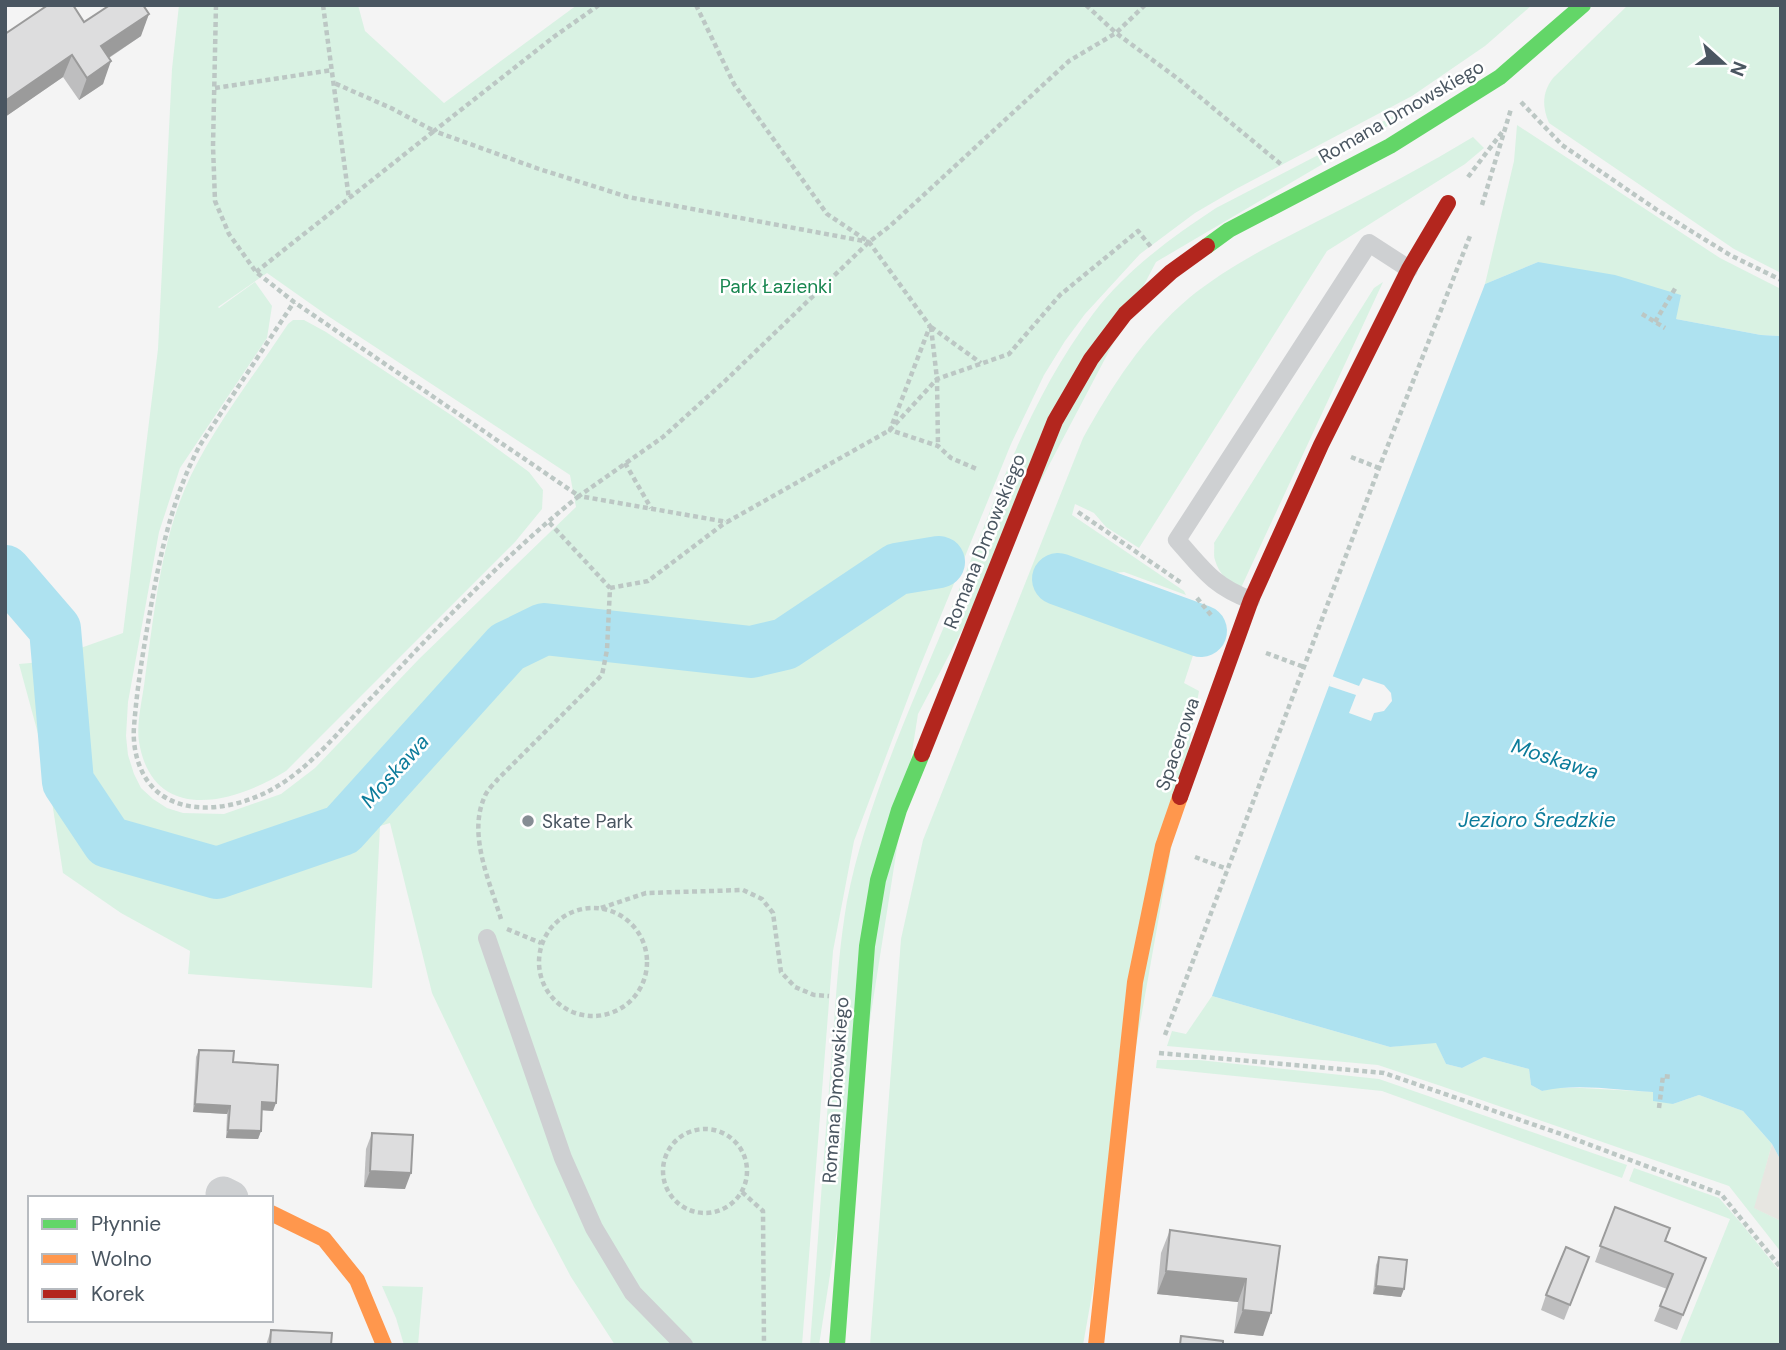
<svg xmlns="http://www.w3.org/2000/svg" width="1786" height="1350" font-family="'DM Sans',sans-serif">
<rect width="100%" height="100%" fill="#f4f4f4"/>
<g fill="#d9f2e3" fill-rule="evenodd">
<path d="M179,5H358L365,31L444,103L577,5H1532L1485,46L1412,96L1236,189L1195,213L1140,254L1085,314L1065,341L1044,375L1011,444L919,669L854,841L833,951L802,1345H615L571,1277L534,1207L432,993L390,823L380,826L372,988L188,974L190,951L121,913L63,873L46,763L19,664L41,662L123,633L158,349L172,69ZM267,273L328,316L570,475L576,507L419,659L315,768L281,794L224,814L183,813L167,808L153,799L141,788L134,774L128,755L126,736L128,702L159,532L180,468L267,338L272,306L255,282L219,308L218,307Z"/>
<path d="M1628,5H1781V273L1734,249L1549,123C1542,107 1542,92 1553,78Z"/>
<path d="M1479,68L1481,71L1156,262L918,714L819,1345H810C817,1255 823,1166 830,1076C835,1018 837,959 847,901C866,804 912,704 950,612C992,510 1026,403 1093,314C1125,271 1172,237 1216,208L1403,111L1469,69Z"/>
<path d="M1517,125L1720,258L1781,289V336L1761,335L1676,319L1538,262L1485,284L1514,161Z"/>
<path d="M1473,137L1484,148L1465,164L1327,251L1139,548L1106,527L1094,513L1075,504L1072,515L1184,591L1186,595L1124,572L1093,575L1068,570L1070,567L1060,572L1058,587L1180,641L1198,640L1184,683L1199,691L1083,1345H870L901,939L923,840L1083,438C1112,386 1143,337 1189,298C1232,263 1283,239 1332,214C1379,190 1427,165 1473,137Z"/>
<path d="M1383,282L1240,590C1228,582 1219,574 1215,560C1213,554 1215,549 1214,543L1374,288Z"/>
<path d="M293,320H304L326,332L454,417L529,472L543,490L542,509L515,542L286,771C234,804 153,825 139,742C136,723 143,697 145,678C154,616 160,549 184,491C207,435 254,376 288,324Z"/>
<path d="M1212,996L1390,1047L1436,1042L1446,1064L1462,1068L1484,1057L1529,1069L1531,1085L1542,1091L1553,1088H1582L1654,1092L1673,1104L1699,1095L1743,1111L1772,1144L1755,1208L1781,1221V1252L1729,1186L1441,1086L1378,1065L1167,1046L1172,1031L1186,1034Z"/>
<path d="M1157,1060H1199L1379,1079L1627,1165L1622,1178L1382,1091L1156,1068Z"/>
<path d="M1634,1168L1719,1198L1741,1223L1781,1273V1345H1679L1730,1219L1629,1181Z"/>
<path d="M382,1286L423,1287L418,1345H404L396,1318Z"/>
</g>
<path fill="#e7e6e1" d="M1772,1144L1781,1161V1221L1754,1208Z"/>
<g fill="#aee2f0">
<path d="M1538,262L1615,275L1681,295L1676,319L1761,335L1781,336V1161L1772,1144L1743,1111L1699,1095L1673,1104L1653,1101V1092C1617,1090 1577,1083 1542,1091L1531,1085L1529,1069L1484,1057L1462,1068L1446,1064L1436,1043L1390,1047L1212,996L1329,686L1485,284Z"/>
<path d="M1068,576C1105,584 1178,599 1205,622L1198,640C1156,642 1099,610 1064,588Z"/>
</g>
<path fill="#f4f4f4" d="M1332,676L1359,686L1363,678L1384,685L1391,693L1392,701L1384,711L1374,713L1371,721L1349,713L1356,695L1329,686Z"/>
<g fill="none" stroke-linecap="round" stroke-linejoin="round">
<g stroke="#aee2f0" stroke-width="52">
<path d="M5,571L55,629L68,782L108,842L217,873L342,830L507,647L544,629L751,652L785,644L897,569L939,562"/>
<path d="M1058,579L1201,631"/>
</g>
<g stroke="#bcc7c4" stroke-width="4.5" stroke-dasharray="5 3.5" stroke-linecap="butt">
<path d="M216,5L213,146L215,201L229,234L256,272L294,302L579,496C505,555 439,626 374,695C341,728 311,769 269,791C238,807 194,816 163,796C141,782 132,752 134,727C137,686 144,646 151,606C161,550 173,496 200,445L294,302"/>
<path d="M323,5L349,199"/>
<path d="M599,5L555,36L434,131L539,169L628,197L869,242"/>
<path d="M696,5L734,84L827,214L869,242L930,326L890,430L938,446L951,458L979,470"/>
<path d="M1086,5L1116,33L1177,78L1283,166"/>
<path d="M1145,5L1116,33L1069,61L890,226L869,242L725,381L663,437L579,496L727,522L890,430L937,379L1009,354L1060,295L1138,231L1151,247"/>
<path d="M215,88L332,70"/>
<path d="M1521,102L1562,145L1657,210L1730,255L1781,280"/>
<path d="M1468,177L1503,131"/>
<path d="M1482,205L1511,109"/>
<path d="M256,272L434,131L391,108L334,83"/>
<path d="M1642,314L1665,328"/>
<path d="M1655,322L1676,287"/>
<path d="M931,327L937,379L938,446"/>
<path d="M931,327L981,363"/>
<path d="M1351,457L1379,468"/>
<path d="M625,463L651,508"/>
<path d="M1078,512L1183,584"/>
<path d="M610,588L648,581L726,522"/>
<path d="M1197,598L1211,615"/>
<path d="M1266,653L1304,667"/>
<path d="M1195,857L1227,869"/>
<circle cx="593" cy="962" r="54"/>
<path d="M601,908L646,893L743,890L762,899L773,913L781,972L795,987L814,995L829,996"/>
<path d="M501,919C490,882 467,834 485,796C487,790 494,784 498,779L602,675L607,650L610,588L548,521"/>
<path d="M507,929L541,943"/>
<path d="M1165,1035L1379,468L1470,236"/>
<path d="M1159,1053L1384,1073L1561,1134L1721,1194L1781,1268"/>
<path d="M1659,1108L1663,1076L1673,1077"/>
<circle cx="705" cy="1171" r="42"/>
<path d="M742,1192L763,1211L764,1345"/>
</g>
<g stroke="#ced0d2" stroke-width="18">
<path d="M1251,600C1213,586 1203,569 1177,540L1369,243L1409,269"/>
<path d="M487,938L563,1158L594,1228L633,1293L684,1345"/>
</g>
<path stroke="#ced0d2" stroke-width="35" d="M223,1194L231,1198"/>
<g stroke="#63d668" stroke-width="16">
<path d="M1207,246L1229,230L1390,146L1500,77L1583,5"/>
<path d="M837,1345L867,946L878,880L899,810L922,754"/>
</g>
<g stroke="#ff974d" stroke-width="16">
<path d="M271,1213L324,1239L357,1280L384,1345"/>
<path d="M1096,1345L1135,982L1163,846L1180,797"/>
</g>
<g stroke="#b3261e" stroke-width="16">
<path d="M922,754L1055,421L1091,359L1125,314L1171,272L1207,246"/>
<path d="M1180,797L1251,600L1321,445L1409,269L1448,203"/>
</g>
</g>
<g fill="#bebebf">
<path d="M84,22L141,36L109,58L103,84L79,100L63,77L5,117Z"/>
<path d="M199,1050L233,1062L273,1111L262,1110L261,1131L258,1139L226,1138L227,1114L193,1112L196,1057Z"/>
<path d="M372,1133L405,1189L364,1187L366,1149Z"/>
<path d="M1615,1207L1666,1241L1706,1258L1677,1330L1654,1321L1667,1289L1595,1262Z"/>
<path d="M1170,1230L1280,1246L1263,1336L1234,1333L1238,1302L1157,1294L1161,1253Z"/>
<path d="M1379,1257L1401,1297L1373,1294L1376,1265Z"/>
<path d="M1589,1257L1564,1320L1541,1310L1546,1295Z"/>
<path d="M271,1330L331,1345H266Z"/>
</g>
<g fill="#9b9b9b">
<path d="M149,14L141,36L93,68L101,46Z"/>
<path d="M72,55L63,77L5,117V101Z"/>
<path d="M111,61L103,84L79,100L87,78Z"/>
<path d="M262,1102L276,1103L273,1111L259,1110Z"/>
<path d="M195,1104L230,1106L227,1114L193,1112Z"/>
<path d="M228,1130L261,1131L258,1139L226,1138Z"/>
<path d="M370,1171L411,1173L405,1189L364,1187Z"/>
<path d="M1166,1271L1246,1279L1238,1302L1157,1294Z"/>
<path d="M1376,1286L1404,1289L1401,1297L1373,1294Z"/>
<path d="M1243,1310L1271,1313L1263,1336L1234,1333Z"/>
</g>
<g fill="#ddddde" stroke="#9b9b9b" stroke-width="2">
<path d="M48,5H73L84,22L110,5H143L149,14L101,46L111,61L87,78L72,55L5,101V34Z"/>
<path d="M199,1050L234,1051L233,1062L278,1065L276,1103L262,1102L261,1131L228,1130L230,1106L195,1104Z"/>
<path d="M372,1133L413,1135L411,1173L370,1171Z"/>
<path d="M1615,1207L1670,1228L1665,1241L1706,1258L1683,1315L1660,1306L1673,1274L1600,1246Z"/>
<path d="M1170,1230L1280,1246L1271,1313L1243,1310L1246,1279L1166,1271Z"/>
<path d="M1566,1247L1589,1257L1570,1305L1546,1295Z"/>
<path d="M1379,1257L1407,1260L1404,1289L1376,1286Z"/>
<path d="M271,1330L332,1333L331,1345H270Z"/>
<path d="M1181,1336L1223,1341V1345H1180Z"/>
</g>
<circle fill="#868d94" stroke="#fff" stroke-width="2.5" cx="528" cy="821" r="7"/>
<g text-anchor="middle" stroke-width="5" stroke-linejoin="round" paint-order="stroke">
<g font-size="19" fill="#4a5661" stroke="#fff">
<text transform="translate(1401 111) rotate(-30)" y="7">Romana Dmowskiego</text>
<text transform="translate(984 541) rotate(-68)" y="7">Romana Dmowskiego</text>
<text transform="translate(1177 744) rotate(-71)" y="7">Spacerowa</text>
<text transform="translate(835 1090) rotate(-86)" y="7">Romana Dmowskiego</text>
</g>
<g font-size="19" fill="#17864f" stroke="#fff">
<text x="776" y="293">Park Łazienki</text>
</g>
<g font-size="19" fill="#4a5661" stroke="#fff" text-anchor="start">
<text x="542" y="828">Skate Park</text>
</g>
<g font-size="21" font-style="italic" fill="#0c7c9b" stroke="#fff">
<text transform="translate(1555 759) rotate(18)" y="7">Moskawa</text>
<text transform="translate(395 771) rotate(-48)" y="7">Moskawa</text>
<text x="1537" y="827">Jezioro Średzkie</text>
</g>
</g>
<rect width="1786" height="1350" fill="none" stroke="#4a5661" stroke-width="14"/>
<rect x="28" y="1196" width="245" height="126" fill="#ffffff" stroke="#b7bbc0" stroke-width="2"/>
<rect x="42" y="1219" width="35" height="10" fill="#63d668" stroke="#b7bbc0" stroke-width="2"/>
<text x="91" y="1231" font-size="21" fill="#4a5661">Płynnie</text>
<rect x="42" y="1254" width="35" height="10" fill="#ff974d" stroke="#b7bbc0" stroke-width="2"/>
<text x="91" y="1266" font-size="21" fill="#4a5661">Wolno</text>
<rect x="42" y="1289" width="35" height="10" fill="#b3261e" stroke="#b7bbc0" stroke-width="2"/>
<text x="91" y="1301" font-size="21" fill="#4a5661">Korek</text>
<g transform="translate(1723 63) rotate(111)" stroke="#ffffff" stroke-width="5" paint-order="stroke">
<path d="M0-5L12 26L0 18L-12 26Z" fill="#4a5661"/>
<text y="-10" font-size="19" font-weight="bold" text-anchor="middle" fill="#4a5661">N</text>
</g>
</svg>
